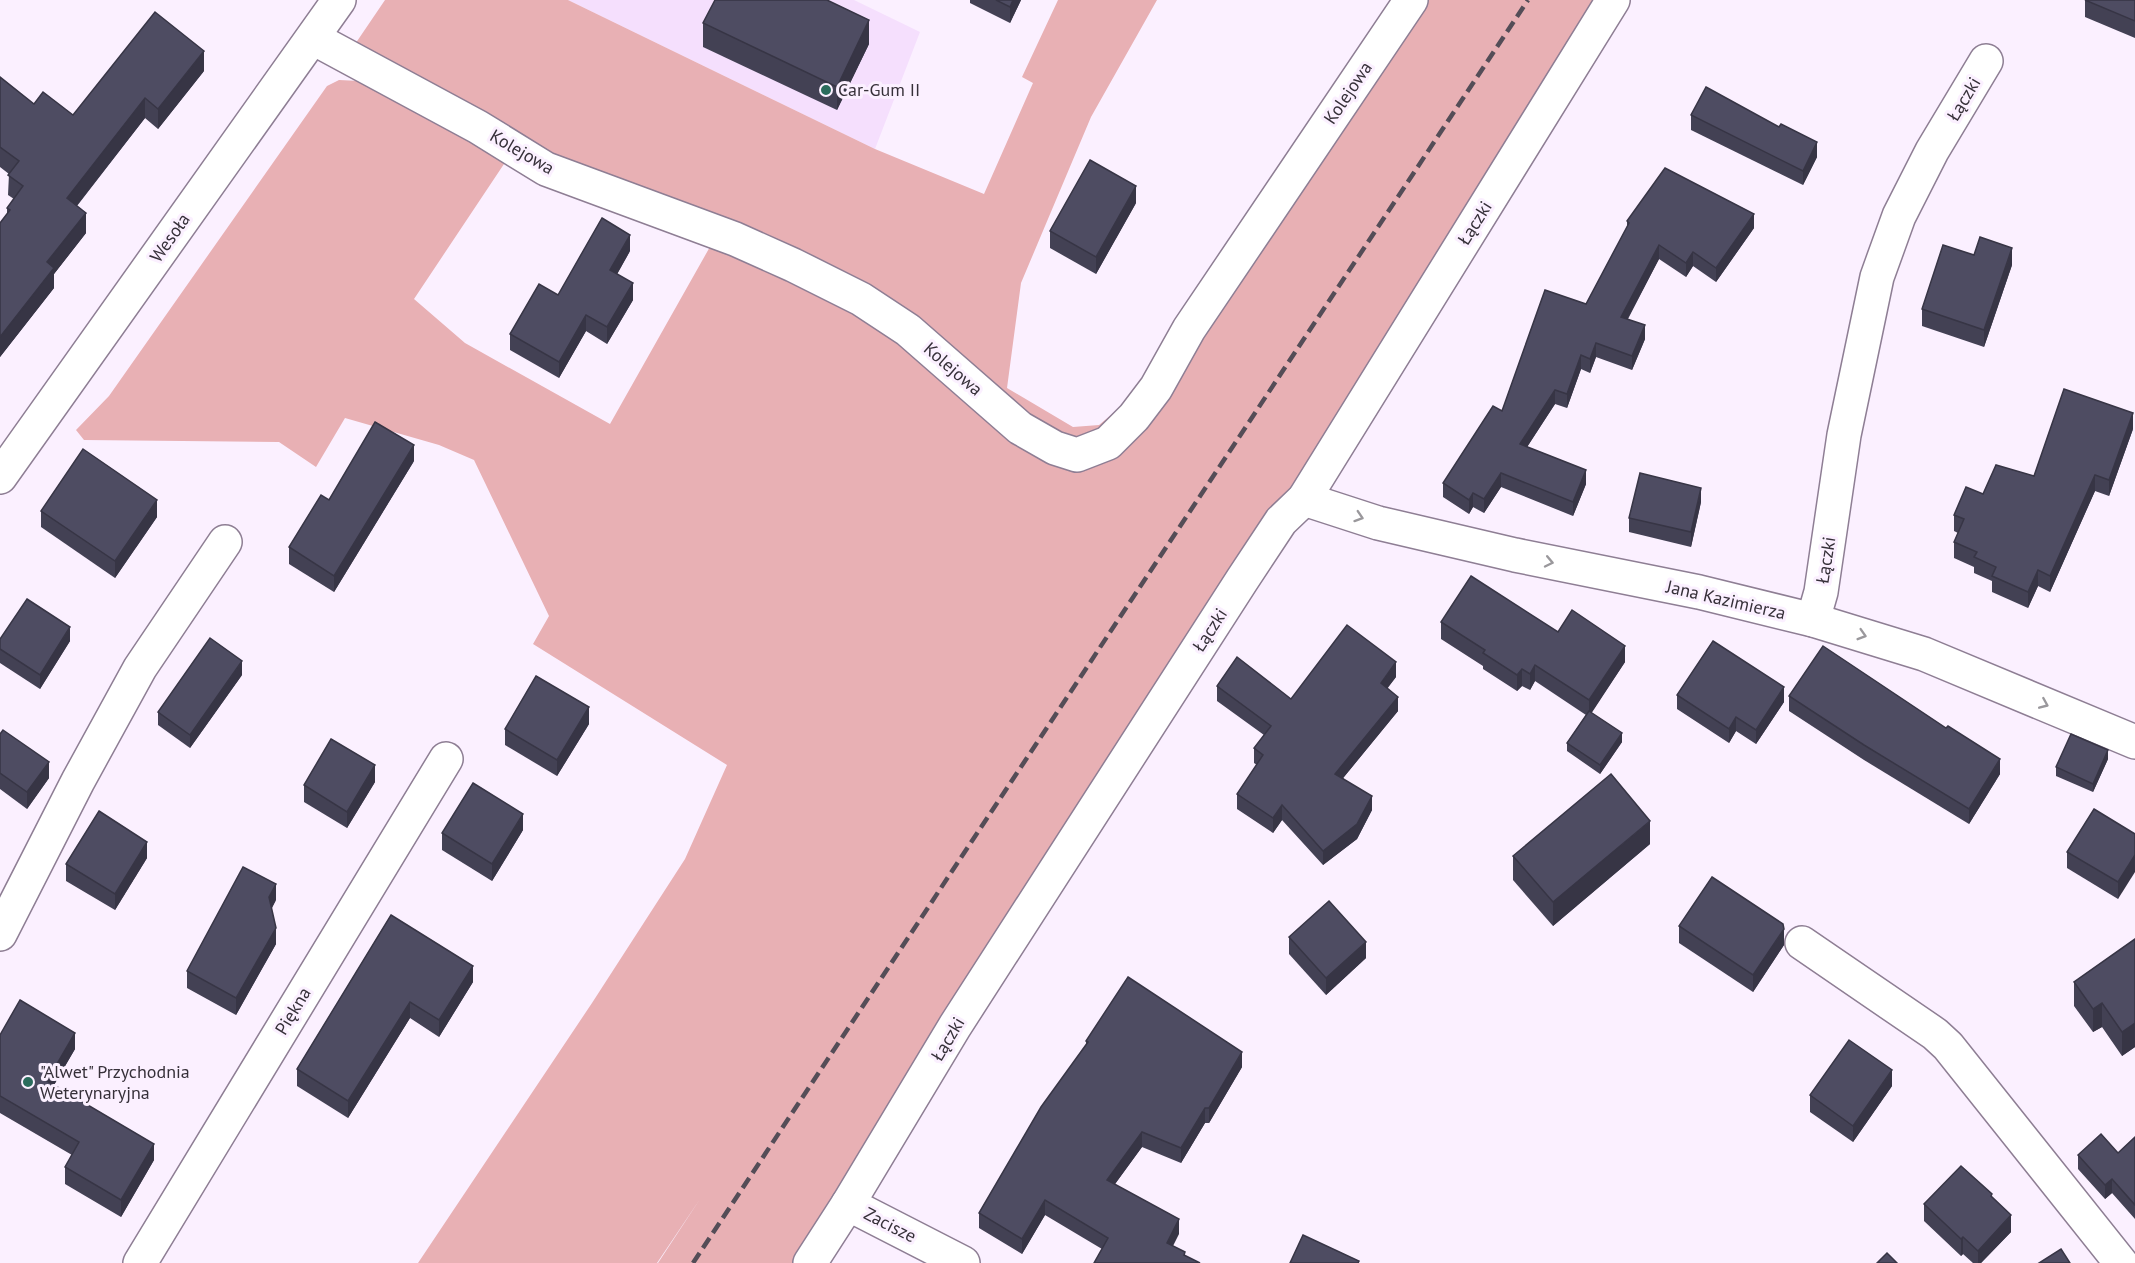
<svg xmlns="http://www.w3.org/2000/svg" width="2135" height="1263" font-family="'PT Sans',sans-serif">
<rect width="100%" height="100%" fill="#fbf0ff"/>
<path fill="#f5dffd" d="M568,0H854L920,32L875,149Z"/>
<path fill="#e8b0b4" d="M385,0H568L875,149L984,194L1033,83L1022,77L1058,0H1157L1091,117L1021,283L1007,388L1073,427L1099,425L1117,410L1135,389L1395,0H1613L810,1263H658L700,1199L657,1263H418L592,1003L685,859L727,765L533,644L549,616L474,460L439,445L345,418L316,467L279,442L84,440L76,430L109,396L327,86L339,80L359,81L506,161L414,299L465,343L610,424L711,245L546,169L347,56Z"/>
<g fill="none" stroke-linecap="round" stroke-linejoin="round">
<g stroke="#8e7e94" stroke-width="36">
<g id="minor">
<path d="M313,38L478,127L546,169L735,239L793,265L861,299L908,330L1020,428L1055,448L1077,455L1108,443L1134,417L1156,388L1189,329L1411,0"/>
<path d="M0,477L339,0"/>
<path d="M1304,499L1378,523L1515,555L1699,592L1813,620L1924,654L2135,742"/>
<path d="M1813,620L1821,592L1844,435L1877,277L1899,216L1932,151L1986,61"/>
<path d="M0,934L78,781L140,668L225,542"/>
<path d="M1802,943L1935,1034L1948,1046L2121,1263"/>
<path d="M848,1204L963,1263"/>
<path d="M140,1263L446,759"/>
<path d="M810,1263L848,1204L955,1026L1242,580L1281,521L1304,499L1613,0"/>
</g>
</g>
<use href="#minor" stroke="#fff" stroke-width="33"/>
<path stroke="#544d57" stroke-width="4.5" stroke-dasharray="12 6" stroke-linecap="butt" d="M693,1263L1528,0"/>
</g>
<g fill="#434154">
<path d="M970,0H1021L1010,23L970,3Z"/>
<path d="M2085,0H2135V38L2085,17Z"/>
<path d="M703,23L869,44L837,110L703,47Z"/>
<path d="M204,71L158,129L145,118L77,206L86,233L54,274V288L0,357V223L7,215V208L14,199L8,195L9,174L0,167V77L34,104L73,115Z"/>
<path d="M1691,115L1817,157L1803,185L1691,130Z"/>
<path d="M1136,203L1096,274L1050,248V231Z"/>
<path d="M1627,221L1754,228L1716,282L1693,266L1686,277L1659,259L1628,319L1645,339L1632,370L1596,357L1590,373L1581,369L1567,408L1555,404L1527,447L1586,484L1573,516L1501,487L1484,513L1473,507L1469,514L1443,497V483L1502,411L1586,304L1627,228Z"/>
<path d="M630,251L617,274L633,300L607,344L586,331L559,378L510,350V334L558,295Z"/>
<path d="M2012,265L1984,347L1922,326V309Z"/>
<path d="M2133,429L2109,496L2095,491L2050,592L2038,586L2028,608L1992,592V581L1974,573V567L1954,558V542L1958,533L1954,531V515L2034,476Z"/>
<path d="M414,461L334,592L289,564V547L329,500Z"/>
<path d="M1701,502L1691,547L1629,532V518Z"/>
<path d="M41,511L157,517L115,578L41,527Z"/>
<path d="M1441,622L1558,632L1625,662L1591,713L1622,742L1600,774L1567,751V743L1586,715L1535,681L1530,690L1522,686L1517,691L1483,669V666L1441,639Z"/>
<path d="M0,639L70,641L40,689L0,663Z"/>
<path d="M242,675L190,748L158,725V712Z"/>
<path d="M1396,677L1387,688L1398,711L1343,778L1372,810L1357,839L1323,865L1282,820L1273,833L1237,809V794L1257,765L1254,763V748L1264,735L1217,701V686L1291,699Z"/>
<path d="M1677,695L1784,702L1756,744L1736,731L1729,743L1677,709Z"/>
<path d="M1789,696L2000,774L1969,824L1864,760L1789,711Z"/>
<path d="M589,724L557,776L505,745V729Z"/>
<path d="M0,734L49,778L27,809L0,789Z"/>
<path d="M2108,759L2093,792L2056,776V767Z"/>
<path d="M375,782L347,828L304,802V785Z"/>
<path d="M523,830L492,881L442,850V833Z"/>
<path d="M2135,834L2118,899L2067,868V852Z"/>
<path d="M1650,844L1553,926L1513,880V856Z"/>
<path d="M147,858L115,910L66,881V864Z"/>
<path d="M276,900L271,909L276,944L236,1015L187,988V971Z"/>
<path d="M391,915L473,982L439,1037L410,1018L348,1118L297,1086V1069Z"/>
<path d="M1679,926L1784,945L1753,992L1679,943Z"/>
<path d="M1289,937L1366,958L1326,995L1289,954Z"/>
<path d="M2135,939V1047L2122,1056L2102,1027L2093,1032L2074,1006V982Z"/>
<path d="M0,1035L75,1049L54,1085L154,1160L121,1217L65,1184V1167L72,1155L0,1113Z"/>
<path d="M1086,1041L1242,1067L1209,1123H1205L1181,1163L1142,1147L1115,1184L1179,1234L1102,1249L1045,1215L1022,1254L979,1228V1213L1086,1045Z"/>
<path d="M1892,1086L1853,1142L1810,1112V1095Z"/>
<path d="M2135,1137V1219L2112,1193L2105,1199L2078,1169V1155L2118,1153Z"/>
<path d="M1992,1197L2011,1232L1981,1263H1973L1963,1254L1961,1256L1924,1221V1204Z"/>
</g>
<g fill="#373545">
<path d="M1013,0H1021L1010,23V7Z"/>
<path d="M869,20V44L837,110V87Z"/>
<path d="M204,51V71L158,129V109Z"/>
<path d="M145,98V118L67,218V198Z"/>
<path d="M1817,142V157L1803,185V171Z"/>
<path d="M1136,186V203L1096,274V257Z"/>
<path d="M86,213V233L54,274V288L0,357V337L47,262Z"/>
<path d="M1754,214V228L1716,282V268Z"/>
<path d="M630,235V251L610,287V270Z"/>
<path d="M1659,245V259L1621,331V317Z"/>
<path d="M2012,248V265L1984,347V330Z"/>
<path d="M1693,252V266L1686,277V263Z"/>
<path d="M633,283V300L607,344V327Z"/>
<path d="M586,315V331L559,378V362Z"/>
<path d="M1645,325V339L1632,370V356Z"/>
<path d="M1596,343V357L1590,373V359Z"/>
<path d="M1581,355V369L1567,408V394Z"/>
<path d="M1555,390V404L1520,458V444Z"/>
<path d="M2133,413V429L2109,496V480Z"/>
<path d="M414,445V461L334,592V576Z"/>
<path d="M1586,470V484L1573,516V502Z"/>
<path d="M1501,473V487L1484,513V499Z"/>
<path d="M2095,475V491L2050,592V576Z"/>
<path d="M1701,488V502L1691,547V532Z"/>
<path d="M1473,493V507L1469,514V500Z"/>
<path d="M157,500V517L115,578V561Z"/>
<path d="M2038,570V586L2028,608V592Z"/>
<path d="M70,627V641L40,689V675Z"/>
<path d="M1625,646V662L1589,717V700Z"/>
<path d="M242,661V675L190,748V735Z"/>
<path d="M1396,662V677L1381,697V683Z"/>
<path d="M1535,665V681L1530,690V674Z"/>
<path d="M1522,669V686L1517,691V675Z"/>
<path d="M1784,687V702L1756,744V730Z"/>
<path d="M1398,697V711L1335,788V774Z"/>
<path d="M589,707V724L557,776V760Z"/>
<path d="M1736,717V731L1729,743V729Z"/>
<path d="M1622,733V742L1600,774V765Z"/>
<path d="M2108,750V759L2093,792V784Z"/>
<path d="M2000,759V774L1969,824V809Z"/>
<path d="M49,762V778L27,809V792Z"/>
<path d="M375,765V782L347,828V812Z"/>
<path d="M1372,796V810L1357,839L1323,865V851Z"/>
<path d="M1282,805V820L1273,833V818Z"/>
<path d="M523,814V830L492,881V864Z"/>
<path d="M1650,821V844L1553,926V902Z"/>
<path d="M147,842V858L115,910V894Z"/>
<path d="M2135,855V872L2118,899V882Z"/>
<path d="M276,884V900L269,914V897Z"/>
<path d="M276,928V944L236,1015V998Z"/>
<path d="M1784,929V945L1753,992V975Z"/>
<path d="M1366,942V958L1326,995V978Z"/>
<path d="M473,966V982L439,1037V1020Z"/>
<path d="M410,1002V1018L348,1118V1101Z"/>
<path d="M2102,1003V1027L2093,1032V1009Z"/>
<path d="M2135,1023V1047L2122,1056V1032Z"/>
<path d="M75,1033V1049L47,1097V1081Z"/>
<path d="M1242,1052V1067L1209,1123V1108Z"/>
<path d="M1892,1070V1086L1853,1142V1126Z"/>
<path d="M1205,1108V1123L1181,1163V1148Z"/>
<path d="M1142,1132V1147L1107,1195V1180Z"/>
<path d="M154,1144V1160L121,1217V1200Z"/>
<path d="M2112,1179V1193L2105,1199V1185Z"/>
<path d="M1045,1200V1215L1022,1254V1239Z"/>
<path d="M2011,1215V1232L1981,1263H1978V1251Z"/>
<path d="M1179,1219V1234L1167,1258V1243Z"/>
<path d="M1963,1237V1254L1961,1256V1239Z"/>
</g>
<g fill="#4e4c62" stroke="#373545" stroke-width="1.5">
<path d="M715,0H827L869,20L837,87L703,23Z"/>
<path d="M996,0H1013L1010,7Z"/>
<path d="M2085,0H2135V21Z"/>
<path d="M155,12L204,51L158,109L145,98L67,198L86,213L47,262L54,268L0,337V223L10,210L7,208L23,186L8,175L19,161L0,147V77L34,104L43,92L73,115Z"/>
<path d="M1706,87L1779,127L1781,124L1817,142L1803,171L1691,115Z"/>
<path d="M1090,160L1136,186L1096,257L1050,231Z"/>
<path d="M1665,168L1754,214L1716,268L1693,252L1686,263L1659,245L1621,317L1645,325L1632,356L1596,343L1590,359L1581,355L1567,394L1555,390L1520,444L1586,470L1573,502L1501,473L1484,499L1473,493L1469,500L1443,483L1493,406L1502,411L1545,290L1586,304L1629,223L1627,221Z"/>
<path d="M602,218L630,235L610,270L633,283L607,327L586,315L559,362L510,334L539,284L558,295Z"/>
<path d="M1980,237L2012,248L1984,330L1922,309L1943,245L1974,255Z"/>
<path d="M2064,389L2133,413L2109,480L2095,475L2050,576L2038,570L2028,592L1992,576L1996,567L1974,557L1977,552L1954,542L1964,519L1954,515L1966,487L1983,494L1996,465L2034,476Z"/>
<path d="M375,422L414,445L334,576L289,547L321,495L329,500Z"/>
<path d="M83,449L157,500L115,561L41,511Z"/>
<path d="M1640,473L1701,488L1691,532L1629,518Z"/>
<path d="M1471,576L1558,632L1572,610L1625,646L1589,700L1535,665L1530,674L1522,669L1517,675L1483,653L1485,650L1441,622Z"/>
<path d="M27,599L70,627L40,675L0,649V639Z"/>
<path d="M1347,625L1396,662L1381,683L1398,697L1335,774L1372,796L1357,824L1323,851L1282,805L1273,818L1237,794L1263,755L1254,748L1271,726L1217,686L1237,657L1291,699Z"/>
<path d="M210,638L242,661L190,735L158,712Z"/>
<path d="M1713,641L1784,687L1756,730L1736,717L1729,729L1677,695Z"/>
<path d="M1823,646L1946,728L1948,726L2000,759L1969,809L1864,745L1789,696Z"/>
<path d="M536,676L589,707L557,760L505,729Z"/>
<path d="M1589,711L1622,733L1600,765L1567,743Z"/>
<path d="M3,730L49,762L27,792L0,773V734Z"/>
<path d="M2071,734L2108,750L2093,784L2056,767Z"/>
<path d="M331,739L375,765L347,812L304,785Z"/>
<path d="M1611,774L1650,821L1553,902L1513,856Z"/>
<path d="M473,783L523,814L492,864L442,833Z"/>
<path d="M2094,809L2135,834V855L2118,882L2067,852Z"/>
<path d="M99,811L147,842L115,894L66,864Z"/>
<path d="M243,867L276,884L269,897L276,928L236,998L187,971Z"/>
<path d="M1712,877L1783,924L1784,929L1753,975L1679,926Z"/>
<path d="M1329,901L1366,942L1326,978L1289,937Z"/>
<path d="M391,915L473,966L439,1020L410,1002L348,1101L297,1069Z"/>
<path d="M2135,939V1023L2122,1032L2102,1003L2093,1009L2074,982Z"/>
<path d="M1128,977L1242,1052L1209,1108H1205L1181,1148L1142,1132L1107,1180L1179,1219L1167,1243L1185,1252L1184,1255L1200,1263H1094L1108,1238L1045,1200L1022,1239L979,1213L1041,1107L1088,1042L1086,1041Z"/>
<path d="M20,1000L75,1033L47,1081L154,1144L121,1200L65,1167L79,1142L0,1096V1035Z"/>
<path d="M1849,1040L1892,1070L1853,1126L1810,1095Z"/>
<path d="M2101,1134L2118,1153L2135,1137V1205L2112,1179L2105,1185L2078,1155Z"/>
<path d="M1961,1166L1992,1194L1991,1196L2011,1215L1978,1251L1963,1237L1961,1239L1924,1204Z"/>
<path d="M1303,1235L1359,1261L1358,1263H1290Z"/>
<path d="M2061,1249L2070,1263H2039Z"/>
<path d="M1887,1253L1897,1263H1877Z"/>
</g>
<defs><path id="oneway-chevron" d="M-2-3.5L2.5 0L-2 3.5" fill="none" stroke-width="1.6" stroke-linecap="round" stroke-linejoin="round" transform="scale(1.5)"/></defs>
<g stroke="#9a989c">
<use href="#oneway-chevron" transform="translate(1359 517) rotate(18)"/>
<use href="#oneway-chevron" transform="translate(1549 562) rotate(12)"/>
<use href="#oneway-chevron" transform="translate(1862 635) rotate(17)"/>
<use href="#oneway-chevron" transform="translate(2044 704) rotate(23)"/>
</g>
<g fill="#2b6c5c" stroke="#fbf0ff" stroke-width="2">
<circle cx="826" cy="90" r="6"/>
<circle cx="28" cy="1082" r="6"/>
</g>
<g text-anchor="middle" stroke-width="6" stroke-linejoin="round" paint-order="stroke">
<g font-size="18" fill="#363039" stroke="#fbf0ff" text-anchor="start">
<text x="838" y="96">Car-Gum II</text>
<text x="40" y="1078">"Alwet" Przychodnia<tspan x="40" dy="21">Weterynaryjna</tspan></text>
</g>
<g font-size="18" fill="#363039" stroke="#fbf0ff">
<text transform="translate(1348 93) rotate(-56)" y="6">Kolejowa</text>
<text transform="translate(1964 99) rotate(-59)" y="6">Łączki</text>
<text transform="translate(522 152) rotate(30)" y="6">Kolejowa</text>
<text transform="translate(1475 223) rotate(-58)" y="6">Łączki</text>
<text transform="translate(170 238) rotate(-55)" y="6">Wesoła</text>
<text transform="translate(953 369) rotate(41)" y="6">Kolejowa</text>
<text transform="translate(1826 560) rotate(-81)" y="6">Łączki</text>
<text transform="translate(1726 600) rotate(13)" y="6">Jana Kazimierza</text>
<text transform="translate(1210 630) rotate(-57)" y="6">Łączki</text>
<text transform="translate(293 1011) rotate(-59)" y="6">Piękna</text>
<text transform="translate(948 1039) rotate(-59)" y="6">Łączki</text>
<text transform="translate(890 1225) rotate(27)" y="6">Zacisze</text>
</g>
</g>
</svg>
